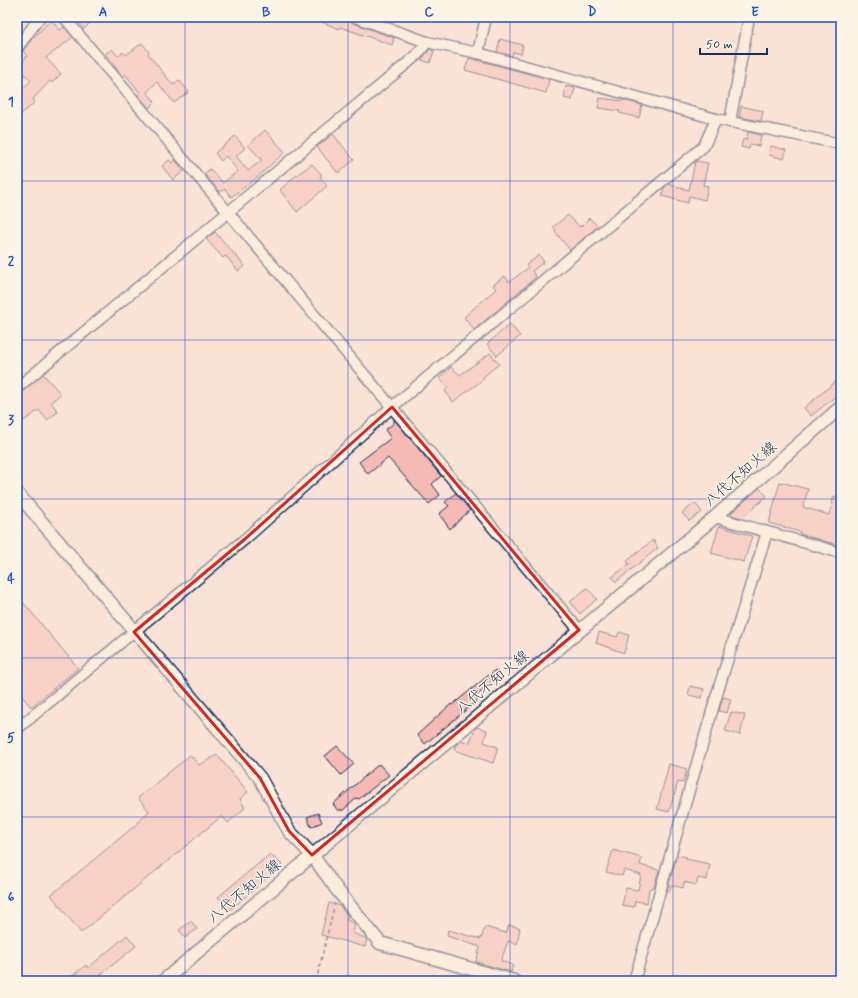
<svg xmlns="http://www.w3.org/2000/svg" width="858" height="998" font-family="Mynerve,'Klee One',sans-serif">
<rect width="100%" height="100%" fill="#fae3d6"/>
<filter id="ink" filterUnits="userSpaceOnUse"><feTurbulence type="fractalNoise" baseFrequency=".025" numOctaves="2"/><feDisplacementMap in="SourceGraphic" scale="8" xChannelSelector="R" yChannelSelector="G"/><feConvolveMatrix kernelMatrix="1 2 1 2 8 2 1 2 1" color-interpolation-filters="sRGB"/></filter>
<g filter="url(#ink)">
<g fill="#f6bab4" stroke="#1b2f5e">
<path d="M75,17H96L84,29Z"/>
<path d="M310,17H344L353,23L394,38L392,45L340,27L339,29Z"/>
<path d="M51,20L60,30L64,27L73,37L46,58L61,74L52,83L50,81L33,99L35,102L17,118V95L31,80L17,68L27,56L23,51L32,39Z"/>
<path d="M500,39L523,45L521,54L513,52L512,56L497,52Z"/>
<path d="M142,43L149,52L148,54L173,85L179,80L189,92L174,103L157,82L147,92L155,102L149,108L138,95L140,93L126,75L123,77L105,54L112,49L118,56L123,52L126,55Z"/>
<path d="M430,49L434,51L430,63L421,60Z"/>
<path d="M469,58L549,79L546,93L465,70Z"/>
<path d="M566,86L575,88L572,100L564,98Z"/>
<path d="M600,98L622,101L623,100L642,105L639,118L619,113L620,111L598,108Z"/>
<path d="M741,106L763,111L761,121L739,117Z"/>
<path d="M265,130L285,152L255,179L231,197L225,189L220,192L204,174L210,169L223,183L238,171L226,156L221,161L215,153L235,136L245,148L236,156L248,171L262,160L248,145Z"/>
<path d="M748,132L761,135L759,146L750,144L749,149L741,147L743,139L746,140Z"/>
<path d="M333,134L354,160L340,172H337L317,147Z"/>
<path d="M771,146L786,150L784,159L769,155Z"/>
<path d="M169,160L172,163L175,160L184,171L173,180L162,166Z"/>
<path d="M697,161L708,163L703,185L708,186L705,200L689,196L688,203L662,196L664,188L668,184L689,190L695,162Z"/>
<path d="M312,164L322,175L320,177L327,186L297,212L280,190L294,177Z"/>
<path d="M568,215L580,227L589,218L598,226L570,250L555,232L556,231L553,227Z"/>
<path d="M215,232L245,266L238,271L226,256L223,258L206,239Z"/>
<path d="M539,255L544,262L532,271L536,277L474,330L464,317L496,289L493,285L505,276L509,282L528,268L526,265Z"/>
<path d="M510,324L520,336L497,356L487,344Z"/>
<path d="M490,353L499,364L483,377L484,379L453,402L445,391L448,388L439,378L451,367L460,375Z"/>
<path d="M43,374L61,394L51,402L58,412L47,420L39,410L24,421L17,412V394L21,393Z"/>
<path d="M841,377V392L811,416L804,408Z"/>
<path d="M394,419L441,476L432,484L440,495L429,504L388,458L368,474L359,462L391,438L385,430L394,423Z"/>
<path d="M780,482L808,489L803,507L829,515L834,496L841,498V546L800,534V532L769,523Z"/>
<path d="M759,488L767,496L742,518L734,516L731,513Z"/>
<path d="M456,493L470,510L450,529L439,514L449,506L445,502Z"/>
<path d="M695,503L702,512L689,521L682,513Z"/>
<path d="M719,526L752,536L744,562L711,553Z"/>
<path d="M653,540L658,548L616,582L612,577L629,564L627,561Z"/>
<path d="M587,588L597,599L580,614L570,602Z"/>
<path d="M17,595L78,668L31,707L17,690Z"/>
<path d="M599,632L617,637L619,632L629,635L624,653L596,643Z"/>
<path d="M495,670L500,676L475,697L478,700L425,744L417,735L451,704L452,705Z"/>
<path d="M690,686L704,689L702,698L688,695Z"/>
<path d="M723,697L731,699L727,713L719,711Z"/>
<path d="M731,712L745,715L740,735L725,731Z"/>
<path d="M476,727L487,730L484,742L498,747L493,763L454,750L456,745L461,740L469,743Z"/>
<path d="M337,746L354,764L341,775L325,756Z"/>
<path d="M190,755L199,765L217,755L248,792L240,799L245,808L228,823L222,816L81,933L51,895L137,824L149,811L138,798Z"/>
<path d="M379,764L389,775L359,799L357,798L342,811L341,809L338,811L333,804Z"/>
<path d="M669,764L687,769L683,783L678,782L669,812L657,809Z"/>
<path d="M318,813L322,822L311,827L307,817Z"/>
<path d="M613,850L642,858L640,865L659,870L654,887L649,889L647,903L635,901L634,907L622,905L626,888L638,890L641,875L624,870L622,876L606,872Z"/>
<path d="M270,854L282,865L230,910L218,897Z"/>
<path d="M677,855L687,857L686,859L710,864L707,880L698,878L696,885L684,882L683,888L671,885L670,891H667Z"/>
<path d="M329,903L341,906L343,911L348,915L347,920L355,924L353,933L367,939L365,947L321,935Z"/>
<path d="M191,921L197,929L185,938L179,930Z"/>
<path d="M509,925L520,928L517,945L508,941L501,961L513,965L511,972L476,962L480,947L447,936L448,930L481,939L485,927L506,933Z"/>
<path d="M127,935L136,946L93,981H66L86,965L88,968Z"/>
</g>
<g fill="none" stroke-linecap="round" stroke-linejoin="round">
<g stroke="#1b2f5e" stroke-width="13">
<g id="minor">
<path d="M64,17L579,630"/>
<path d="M355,17L427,42L478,53L716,119L841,144"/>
<path d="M17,48L40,17"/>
<path d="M478,53L486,17"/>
<path d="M730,122L749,17"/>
<path d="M17,388L417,55L427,42"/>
<path d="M715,517L841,553"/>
<path d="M17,729L245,539L392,407L704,146L716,119"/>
<path d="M634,981L717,694L767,532"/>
</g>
</g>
<g stroke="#1b2f5e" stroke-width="15">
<g id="major">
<path d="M17,493L260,778L289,831L312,855L338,891L380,943L514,981"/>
<path d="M163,981L715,517L841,407"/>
</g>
</g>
<path stroke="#1b2f5e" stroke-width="1.5" stroke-dasharray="4 3" stroke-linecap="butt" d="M316,981L335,903"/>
<use href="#minor" stroke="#fcf5e5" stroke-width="10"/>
<use href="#major" stroke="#fcf5e5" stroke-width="12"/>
</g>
</g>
<path d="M0 0H858V998H0ZM392,407L579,630L312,855L289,831L260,778L134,632L245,539Z" fill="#fae3d6" fill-opacity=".55" fill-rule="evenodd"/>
<path fill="none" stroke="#d62828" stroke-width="3" stroke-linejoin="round" d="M392,407L579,630L312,855L289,831L260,778L134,632L245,539Z"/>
<path fill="none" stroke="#1d4ed8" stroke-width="1" stroke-opacity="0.55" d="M185,17V981M348,17V981M510,17V981M673,17V981M17,181H841M17,340H841M17,499H841M17,658H841M17,817H841"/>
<g text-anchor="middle" stroke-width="3" stroke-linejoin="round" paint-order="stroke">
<g font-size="15" fill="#1b2f5e" stroke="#fcf5e5">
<text transform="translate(740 474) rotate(-41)" y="5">八代不知火線</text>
<text transform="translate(492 682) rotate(-40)" y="5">八代不知火線</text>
<text transform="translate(244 891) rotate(-40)" y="5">八代不知火線</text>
</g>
</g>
<rect width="858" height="998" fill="none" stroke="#fcf5e5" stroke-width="44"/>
<path d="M700 48v6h67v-6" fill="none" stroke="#1b2f5e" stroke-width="2"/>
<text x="706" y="48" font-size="12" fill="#1b2f5e" stroke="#fcf5e5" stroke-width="3" paint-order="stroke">50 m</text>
<rect x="22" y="22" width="814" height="954" fill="none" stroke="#1d4ed8" stroke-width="1.5"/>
<g font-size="13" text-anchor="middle" font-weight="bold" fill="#1d4ed8">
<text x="103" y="16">A</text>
<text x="266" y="16">B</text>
<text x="429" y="16">C</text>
<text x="592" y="16">D</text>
<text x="755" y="16">E</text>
<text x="11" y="106">1</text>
<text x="11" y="265">2</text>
<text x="11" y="424">3</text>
<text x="11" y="583">4</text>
<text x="11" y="742">5</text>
<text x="11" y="901">6</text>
</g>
</svg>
